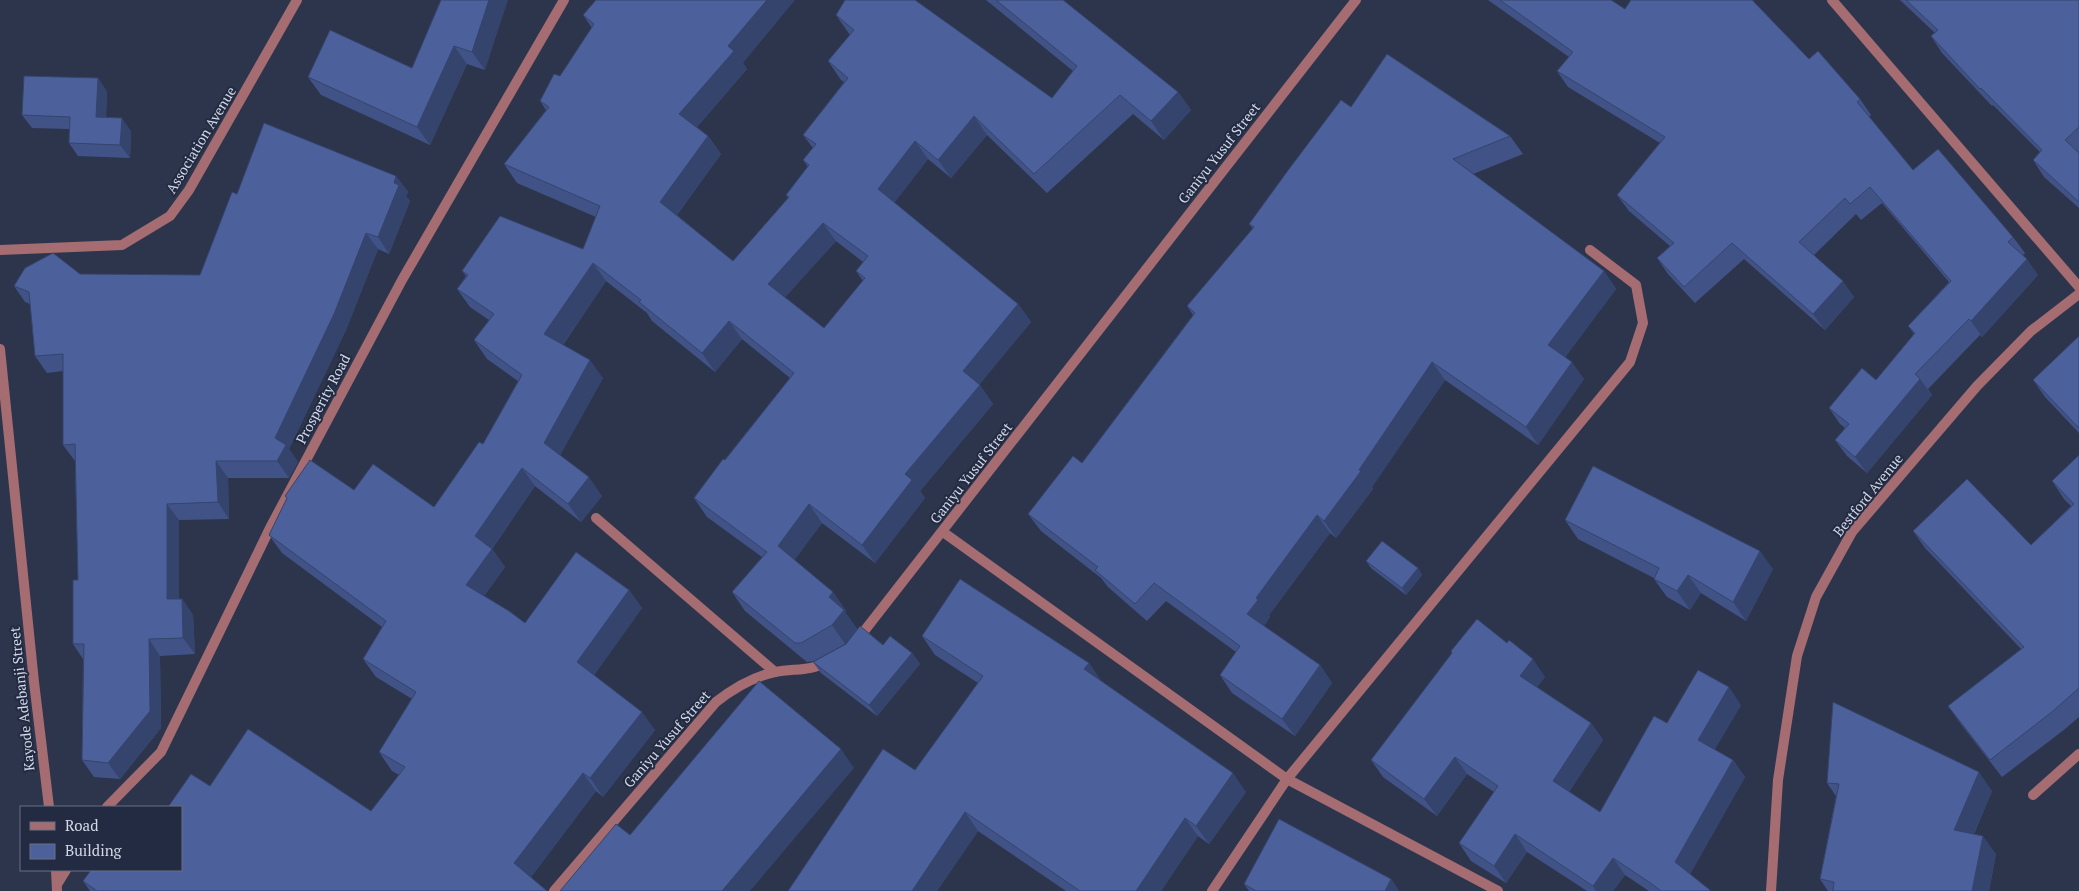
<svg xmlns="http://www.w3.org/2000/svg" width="2079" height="891" font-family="'PT Serif',serif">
<rect width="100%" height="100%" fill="#2d354d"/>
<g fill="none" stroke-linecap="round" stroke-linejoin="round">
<g stroke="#a56d71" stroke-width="10">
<path d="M1832,0L2079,287"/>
<path d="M0,250L122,245L170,216L189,190L297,0"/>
<path d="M0,349L34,682L49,807"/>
<path d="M596,518L775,672"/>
<path d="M943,532L1287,779L1498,891"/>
<path d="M858,639L1356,0"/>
<path d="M2033,795L2079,754"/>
<path d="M107,807L161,752L271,526L402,280L564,0"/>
<path d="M56,870L57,891"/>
<path d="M58,883L66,870"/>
<path d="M554,891L716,702C734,688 752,677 775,672C795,668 810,672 828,661"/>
<path d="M1212,891L1287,779L1630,362L1643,323L1636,285L1590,250"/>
<path d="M1771,891L1778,780L1797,656L1816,597L1852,532L1977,386L2031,331L2079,294"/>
</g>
</g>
<g fill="#415386" fill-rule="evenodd">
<path d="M441,0L485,70L467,64L430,145L321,95L308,77L412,68Z"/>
<path d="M986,0H1063L1178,92L1191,110L1164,140L1133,114L1047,193L987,135L951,178L928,159L894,203L1018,304L1031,322L979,384L993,404L920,491L925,498L875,563L822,523L794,560L833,592L846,611L845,612L857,629L845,644L814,661L807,662L745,611L732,592L762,557L707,517L694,498L790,378L742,339L715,372L652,321L647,313L606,281L563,345L603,378L560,455L602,496L581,522L535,486L492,549L505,567L484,596L525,623L629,590L642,608L594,675L655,730L603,797L596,791L531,877L547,891H90L83,881L181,870L210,786L371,811L399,775L392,771L379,752L412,699L376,677L363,659L382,627L282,553L269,535L287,499L285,496L354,490L434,507L483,444L518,381L487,359L474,340L489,320L470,307L457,289L466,276L462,271L583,249L596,217L517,183L504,164L546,110L540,101L560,76L592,28L583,15L743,63L747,69L697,127L708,136L721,154L677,215L733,261L788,198L786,195L808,167L803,160L813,148L803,135L844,82L841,80L828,61L850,35L836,15L1052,98L1073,71ZM836,241L863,262L856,271L863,281L824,328L785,297Z"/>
<path d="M1488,0H1611L1625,9L1631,0H1754L1753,1L1809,59L1860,99L1871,115L1869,117L1913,170L2013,237L2025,253L2023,255L2038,275L1982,337L1980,335L1928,389L1932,395L1867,473L1847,456L1835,440L1845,428L1840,424L1829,408L1876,380L1914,334L1908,326L1949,282L1882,203L1861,220L1856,214L1814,255L1854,297L1825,330L1744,259L1695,303L1668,274L1657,258L1670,246L1629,211L1617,195L1660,143L1568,87L1557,71L1569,57Z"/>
<path d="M1900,0H2079V208L2044,177L2033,160L2040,152L1993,105L1992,106L1942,53L1931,36L1935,33Z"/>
<path d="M98,78L107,92L106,117L131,131L130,158L78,156L69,143V129L32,128L22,115Z"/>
<path d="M1351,107L1510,136L1523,154L1473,174L1604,271L1616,289L1565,357L1584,379L1538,445L1445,380L1372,487L1373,489L1336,538L1330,533L1269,615L1270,617L1264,626L1320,665L1332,683L1295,736L1232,693L1220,675L1236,652L1166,601L1147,621L1108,587L1101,578L1041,531L1028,514L1082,463L1193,315L1187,306L1253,229L1249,224Z"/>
<path d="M396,176L408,192L406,196L410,201L389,254L378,249L346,330L289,449L298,462L289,478H228L229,519L179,520V599H182L193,615L195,654L160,656L161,728L120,779L94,777L82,760L83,659L73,644L78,580L75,461L63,445V371L47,373L35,356L30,304L25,302L14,286L80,274L200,275L237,194Z"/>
<path d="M2079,336V433L2045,397L2033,380Z"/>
<path d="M2079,455V717L2065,729L2002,777L1960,723L1948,706L2021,649L1925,548L1913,531L2031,545L2071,506L2064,499L2052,481Z"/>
<path d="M1565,520L1773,569L1746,621L1701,593L1690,610L1667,597L1654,579V578L1578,539Z"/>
<path d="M1366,561L1418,568L1422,575L1406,595L1371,568Z"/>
<path d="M922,636L1089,663L1101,681L1246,792L1209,844L1198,836L1161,891H1066L978,831L937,891H788L915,770L978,683L935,655Z"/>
<path d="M883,645L912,653L920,664L877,716L821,673L813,662Z"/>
<path d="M1451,651L1545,677L1537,687L1591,723L1603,740L1569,792L1600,812L1667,723L1741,705L1714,750L1733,760L1745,777L1690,874L1711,891H1649L1625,875L1613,891H1587L1527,852L1506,883L1471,861L1459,843L1494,792L1467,774L1437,816L1383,777L1371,760L1452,653Z"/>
<path d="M1827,783L1992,791L1974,834L1996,854L1989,891H1828L1820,879L1836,796Z"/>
<path d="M1391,879L1399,891H1249L1244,884Z"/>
</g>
<g fill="#35446d">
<path d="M489,0H508L485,70L472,52Z"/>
<path d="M767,0H795L743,63L747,69L692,133L679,114L728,46Z"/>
<path d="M454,46L467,64L430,145L417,127Z"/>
<path d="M98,78L107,92L105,130L96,117Z"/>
<path d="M1178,92L1191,110L1164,140L1151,121Z"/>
<path d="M974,116L987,135L951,178L938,160Z"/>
<path d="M122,118L131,131L130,158L120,145Z"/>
<path d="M708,136L721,154L673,220L660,202Z"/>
<path d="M915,141L928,159L891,207L878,189Z"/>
<path d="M396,176L408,192L406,196L410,201L389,254L378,237Z"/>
<path d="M823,223L836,241L781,302L768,284Z"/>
<path d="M366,233L378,249L346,330L289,449L298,462L289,478L277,461L275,438Z"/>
<path d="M2027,259L2038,275L1982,337L1971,321Z"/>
<path d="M593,263L606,281L557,353L544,334Z"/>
<path d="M1604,271L1616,289L1561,363L1548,345Z"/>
<path d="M1843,281L1854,297L1825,330L1813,314Z"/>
<path d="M1018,304L1031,322L976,389L963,371Z"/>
<path d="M729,321L742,339L715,372L702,353Z"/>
<path d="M590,360L603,378L557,461L544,443Z"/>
<path d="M1432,362L1445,380L1372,487L1373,489L1336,538L1324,521Z"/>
<path d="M1572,362L1584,379L1538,445L1526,427Z"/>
<path d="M1920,379L1932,395L1867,473L1855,457Z"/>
<path d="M980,385L993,404L920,491L925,498L875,563L862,545L905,474Z"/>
<path d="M216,461L228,478L229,519L218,502Z"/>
<path d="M522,468L535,486L490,551L492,549L505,567L479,603L466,585L475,536Z"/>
<path d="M589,477L602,496L581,522L568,504Z"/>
<path d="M167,504L179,520V616L167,599Z"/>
<path d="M809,504L822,523L791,565L778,546Z"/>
<path d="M1317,515L1330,533L1269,615L1270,617L1260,632L1247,614L1256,598Z"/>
<path d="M1760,551L1773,569L1746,621L1733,602Z"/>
<path d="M1418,568L1422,575L1406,595L1402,588Z"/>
<path d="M1688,575L1701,593L1690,610L1677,591Z"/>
<path d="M629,590L642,608L590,681L577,662Z"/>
<path d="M833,592L846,611L845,612L857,629L845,644L832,625L829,597Z"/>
<path d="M182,599L193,615L195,654L183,638Z"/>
<path d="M149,639L160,656L161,728L120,779L108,763Z"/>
<path d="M912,653L920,664L877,716L869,705Z"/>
<path d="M1533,659L1545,677L1532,693L1520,676Z"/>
<path d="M1089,663L1102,682L1084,669Z"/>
<path d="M1320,665L1332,683L1295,736L1282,719Z"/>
<path d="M1729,687L1741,705L1710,758L1698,740Z"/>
<path d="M642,712L655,730L603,797L590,778Z"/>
<path d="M1591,723L1603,740L1565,798L1553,781Z"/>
<path d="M841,749L854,768L750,891H722Z"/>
<path d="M1455,757L1467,774L1437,816L1424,799Z"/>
<path d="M1733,760L1745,777L1687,879L1675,862Z"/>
<path d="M1979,772L1992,791L1967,849L1954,830Z"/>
<path d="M583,773L596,791L527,882L514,863Z"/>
<path d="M1233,773L1246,792L1209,844L1196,826Z"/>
<path d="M965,812L978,831L937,891H912Z"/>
<path d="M1185,818L1198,836L1161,891H1136Z"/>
<path d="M1515,834L1527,852L1506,883L1494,866Z"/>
<path d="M1983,836L1996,854L1989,891H1972Z"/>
<path d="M1613,858L1625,875L1613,891H1596L1593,886Z"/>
<path d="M1391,879L1399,891H1385Z"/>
</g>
<g fill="#4c619c" stroke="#35446d" fill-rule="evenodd">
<path d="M441,0H489L472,52L454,46L417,127L308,77L330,30L412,68Z"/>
<path d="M596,0H767L728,46L734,51L679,114L708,136L660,202L733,261L789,197L786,195L809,165L803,160L816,144L803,135L848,78L828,61L854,30L836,15L845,0H915L1052,98L1077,66L996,0H1063L1178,92L1151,121L1120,95L1034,174L974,116L938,160L915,141L878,189L1018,304L963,371L980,385L905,474L912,480L862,545L809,504L778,546L833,592L829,597L844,610L832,625L801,643H795L732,592L767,552L694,498L723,459L725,460L794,373L729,321L702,353L639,302L641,300L593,263L544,334L590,360L544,443L589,477L568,504L522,468L475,536L492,549L466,585L509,611L525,623L576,552L629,590L577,662L642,712L590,778L583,773L514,863L547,891H97L83,881L91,870H181V807H168L191,774L210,786L248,729L371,811L405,767L379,752L416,692L363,659L386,621L269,535L287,498L285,496L310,460L354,490L373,464L434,507L479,442L483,444L522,375L474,340L494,314L457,289L468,275L462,271L500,216L583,249L600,206L504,164L549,107L540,101L554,74L560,76L594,24L583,15ZM823,223L868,256L856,271L865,278L824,328L768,284Z"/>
<path d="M1500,0H1611L1625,9L1631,0H1752L1809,59L1818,51L1860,99L1857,102L1913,170L1938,149L2013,237L2008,242L2027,259L1971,321L1969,319L1915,374L1920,379L1855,457L1835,440L1849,424L1829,408L1862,368L1876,380L1915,333L1908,326L1951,281L1870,187L1850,204L1845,198L1799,242L1843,281L1813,314L1732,243L1684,287L1657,258L1674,243L1617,195L1665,137L1557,71L1573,52Z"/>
<path d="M1906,0H2079V127L2065,140L2079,153V202L2033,160L2042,150L1981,88L1980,89L1931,36L1938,30Z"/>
<path d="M1387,54L1510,136L1453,159L1604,271L1548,345L1572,362L1526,427L1432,362L1359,470L1361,471L1324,521L1317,515L1256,598L1258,600L1247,614L1320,665L1282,719L1220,675L1240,646L1154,583L1135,604L1095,570L1098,567L1028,514L1073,456L1082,463L1195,313L1187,306L1254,227L1249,224L1289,169L1341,100L1351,107Z"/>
<path d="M24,76L98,78L96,117L122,118L120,145L69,143L70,117L22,115Z"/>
<path d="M264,123L396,176L394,183L399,185L378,237L366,233L334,314L275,438L286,445L277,461H216L218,502L167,504V599H182L183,638L149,639L150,711L108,763L82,760L84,644H73V580H78L75,444L63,445V354L35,356L29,292L14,286L25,268L53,253L80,274L200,275L232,192L237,194Z"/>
<path d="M2079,336V428L2033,380Z"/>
<path d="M2079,455V688L2053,711L1990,760L1948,706L2024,647L1913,531L1967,479L2031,545L2074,504L2052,481Z"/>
<path d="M1593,466L1760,551L1733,602L1688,575L1677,591L1654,579L1659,568L1565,520Z"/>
<path d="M1382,541L1418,568L1402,588L1366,561Z"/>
<path d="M960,579L1089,663L1084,669L1233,773L1196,826L1185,818L1136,891H1080L965,812L912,891H788L883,749L915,770L983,676L922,636Z"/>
<path d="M1477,619L1507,643L1509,640L1533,659L1520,676L1591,723L1553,781L1600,812L1654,716L1667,723L1698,670L1729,687L1698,740L1733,760L1675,862L1710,890L1709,891H1661L1652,884L1613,858L1593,886L1515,834L1494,866L1459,843L1498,786L1455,757L1424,799L1371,760L1452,653L1451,651Z"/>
<path d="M860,626L883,645L890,636L912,653L869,705L813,662L846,644Z"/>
<path d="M759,681L841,749L722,891H560L616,824L630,835Z"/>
<path d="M1833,702L1979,772L1954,830L1983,836L1972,891H1833L1834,882L1820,879L1839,784L1827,783Z"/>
<path d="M1279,819L1391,879L1385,891H1256L1244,884Z"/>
</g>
<g text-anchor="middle" stroke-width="4" stroke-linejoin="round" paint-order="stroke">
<g font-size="14" fill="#d3d9e8" stroke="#232b42">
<text transform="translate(201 140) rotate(-59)" y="5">Association Avenue</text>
<text transform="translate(1219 153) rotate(-52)" y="5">Ganiyu Yusuf Street</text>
<text transform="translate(323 399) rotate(-62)" y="5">Prosperity Road</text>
<text transform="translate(971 473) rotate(-52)" y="5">Ganiyu Yusuf Street</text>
<text transform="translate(1868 495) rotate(-51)" y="5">Bestford Avenue</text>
<text transform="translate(22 699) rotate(-96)" y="5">Kayode Adebanji Street</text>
<text transform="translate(667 739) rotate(-49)" y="5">Ganiyu Yusuf Street</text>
</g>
</g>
<rect x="20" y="806" width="162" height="65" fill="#232b42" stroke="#697184"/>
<rect x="30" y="822" width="25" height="8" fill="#a56d71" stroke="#697184"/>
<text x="65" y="831" font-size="15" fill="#d3d9e8">Road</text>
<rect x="30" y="844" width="25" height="15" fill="#4c619c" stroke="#697184"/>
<text x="65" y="856" font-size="15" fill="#d3d9e8">Building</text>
</svg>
